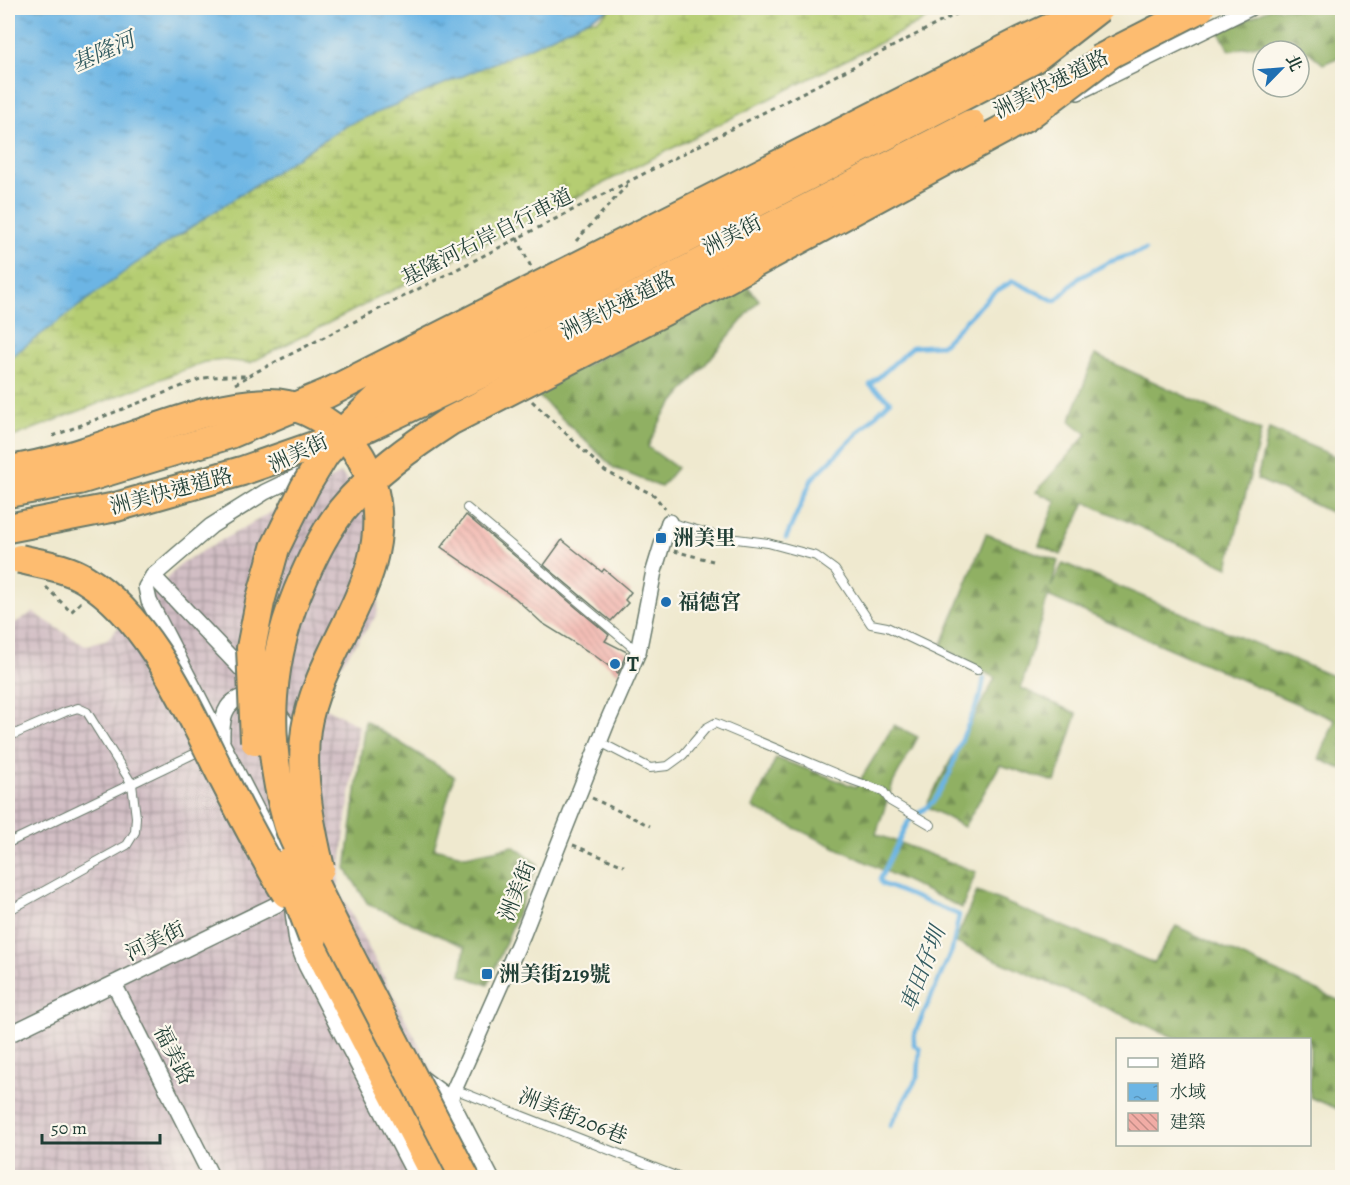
<svg xmlns="http://www.w3.org/2000/svg" width="1350" height="1185" font-family="Alegreya,'Noto Serif TC',serif">
<defs>
<pattern id="industrial-grid" width="8" height="8" patternUnits="userSpaceOnUse" patternTransform="scale(1.5)"><rect width="8" height="8" fill="#d2bec4"/><path d="M0 4h8M4 0v8" fill="none" stroke="#aa9ca0"/></pattern>
<pattern id="forest-firs" width="22" height="20" patternUnits="userSpaceOnUse" patternTransform="scale(1.5)"><rect width="22" height="20" fill="#90b064"/><path d="M5 1l3.5 6h-7zM16 11l3.5 6h-7z" fill="#759053"/></pattern>
<pattern id="wetland-marsh" width="20" height="14" patternUnits="userSpaceOnUse" patternTransform="scale(1.5)"><rect width="20" height="14" fill="#b5cd72"/><path d="M1 5h8M5 5V1M11 12h8M15 12V8" fill="none" stroke="#93a85e"/></pattern>
<pattern id="water-ripples" width="26" height="14" patternUnits="userSpaceOnUse" patternTransform="scale(1.5)"><rect width="26" height="14" fill="#6cb5e4"/><path d="M2 4q2-2 4 0t4 0M15 11q2-2 4 0t4 0" fill="none" stroke="#5894ba"/></pattern>
<pattern id="building-back-hatch" width="6" height="6" patternUnits="userSpaceOnUse" patternTransform="scale(1.5)"><rect width="6" height="6" fill="#f1aca5"/><path d="M-1 5l2 2M0 0l6 6M5-1l2 2" fill="none" stroke="#c38d87"/></pattern>
</defs>
<rect width="100%" height="100%" fill="#fbf7ec"/>
<filter id="ink" filterUnits="userSpaceOnUse"><feTurbulence type="fractalNoise" baseFrequency=".0167" numOctaves="2"/><feDisplacementMap in="SourceGraphic" scale="12" xChannelSelector="R" yChannelSelector="G"/><feConvolveMatrix kernelMatrix="1 2 1 2 8 2 1 2 1" color-interpolation-filters="sRGB"/></filter>
<filter id="wash" filterUnits="userSpaceOnUse"><feTurbulence type="fractalNoise" baseFrequency=".008" numOctaves="4" result="noise"/><feDisplacementMap in="SourceGraphic" scale="24" xChannelSelector="R" yChannelSelector="G"/><feGaussianBlur stdDeviation="1.35" result="paint"/><feColorMatrix in="noise" values="0 0 0 0 0 0 0 0 0 0 0 0 0 0 0 0 0 1.4 0 .05"/><feComposite in="paint" operator="in"/></filter>
<g filter="url(#wash)">
<rect width="100%" height="100%" fill="#efe9cf"/>
<path fill="url(#industrial-grid)" d="M341,473L386,526L377,615L314,701L359,726L338,888L487,1177H8V627L33,612L85,646L107,639L183,562Z"/>
<g fill="url(#forest-firs)" stroke="#58764c" stroke-width="1.5">
<path d="M1271,8H1342V56L1323,64L1291,37L1230,51L1219,32Z"/>
<path d="M745,283L759,300L664,414L648,447L677,468L661,487L614,468L534,392Z"/>
<path d="M1095,355L1261,431L1228,567L1085,502L1061,555L1039,545L1056,501L1036,492L1087,434L1070,421Z"/>
<path d="M1269,429L1342,459V517L1257,479Z"/>
<path d="M986,534L1058,561L1051,587L1063,563L1342,680V769L1319,759L1335,720L1048,596L1021,688L1077,714L1055,782L1000,765L964,827L926,806L995,678L941,647Z"/>
<path d="M365,721L454,776L434,848L466,856L513,846L538,864L488,985L461,975L465,947L368,904L346,869Z"/>
<path d="M894,725L918,737L893,783L876,834L976,872L962,908L753,808L776,758L856,787Z"/>
<path d="M977,891L1154,963L1176,926L1342,1002V1111L1310,1097V1040L1178,1039L955,942Z"/>
</g>
<path fill="url(#wetland-marsh)" stroke="#6a8553" stroke-width="1.5" d="M612,8H948L250,363L225,360L204,362L8,439V336L166,238L185,233C201,202 226,197 256,187L258,165L568,20H597Z"/>
<path fill="url(#water-ripples)" stroke="#46798c" stroke-width="1.5" d="M8,8H612L524,50L343,127L135,264L8,359Z"/>
<g fill="none" stroke-linecap="round" stroke-linejoin="round">
<g stroke="#6cb5e4" stroke-width="4.5">
<path d="M786,538L812,479L890,401L870,385L912,347L942,345L993,293L1013,281L1055,301L1079,278L1109,262L1145,250"/>
<path d="M890,1126L918,1076L920,1049L914,1045V1035L952,950L959,915L882,884L880,879L908,822L934,801L950,773L957,751L981,694L984,678"/>
</g>
</g>
<g id="blocks">
<g fill="url(#building-back-hatch)">
<path d="M466,515L609,635L605,641L627,652L618,673L594,655L542,623L515,598L441,547Z"/>
<path d="M562,540L602,572L604,569L631,592L625,600L628,603L611,621L544,565Z"/>
</g>
</g>
</g>
<g filter="url(#ink)">
<use href="#blocks" fill-opacity="0" stroke="#68796a" stroke-width="1.5"/>
<g fill="none" stroke-linecap="round" stroke-linejoin="round">
<g stroke="#68796a" stroke-width="10">
<g id="lane">
<path d="M467,508L637,651"/>
<path d="M669,522L721,537L768,543L816,556L835,570L871,624L887,627L977,670"/>
<path d="M8,737L65,712L78,708L87,712L132,784L136,817L135,832L127,845L8,911"/>
<path d="M600,742L650,768L668,766L683,755L706,728L715,723L849,779L883,791L890,801L931,825"/>
<path d="M8,843L204,749"/>
<path d="M454,1089L678,1177"/>
</g>
</g>
<g stroke="#68796a" stroke-width="18">
<g id="street">
<path d="M1078,92L1250,8"/>
<path d="M153,576L252,680"/>
<path d="M275,708L303,747"/>
<path d="M222,739C221,712 227,697 256,694"/>
<path d="M284,868L279,854L149,601L146,587L153,576L211,526L265,492L311,470"/>
<path d="M293,912L297,942L306,965L417,1178"/>
<path d="M114,984L212,1178"/>
<path d="M8,1035L296,895"/>
<path d="M419,1076L450,1099L491,1178"/>
<path d="M450,1099L523,934L606,725L638,652L654,571L669,522"/>
</g>
</g>
<g stroke="#68796a" stroke-width="32">
<path id="highway" d="M313,938L437,1178"/>
</g>
<g stroke="#68796a" stroke-width="3" stroke-dasharray="4.5 4.5" stroke-linecap="butt">
<path d="M517,238L531,267"/>
<path d="M576,241L630,182"/>
<path d="M235,384L247,377"/>
<path d="M532,401L605,471L654,495L665,509"/>
<path d="M53,436L203,378L226,376H248L968,8"/>
<path d="M674,551L713,561"/>
<path d="M46,587L71,612L82,601"/>
<path d="M592,798L650,826"/>
<path d="M573,845L624,866"/>
</g>
<use href="#lane" stroke="#fff" stroke-width="8"/>
<use href="#street" stroke="#fff" stroke-width="15"/>
<use href="#highway" stroke="#fdbc70" stroke-width="28"/>
<g stroke="#68796a" stroke-width="32" stroke-linecap="butt">
<g id="highway-bridge">
<path d="M1098,60L1200,8"/>
<path d="M8,470C51,464 97,448 138,434C183,419 222,404 270,403C297,403 323,418 343,435C358,449 367,466 372,485C399,573 319,646 306,729C300,772 310,827 320,868"/>
<path d="M8,493L79,480L230,434L328,393L1024,40L1061,23"/>
<path d="M8,528L116,507L242,471L368,427L525,353L971,124"/>
<path d="M20,559C41,564 66,567 85,579C150,619 187,707 220,772C241,813 262,854 286,893"/>
<path d="M255,741L251,648L260,602L275,548L305,487L325,454L352,423L378,398L1032,60L1099,8"/>
<path d="M285,864L313,938"/>
<path d="M465,1178C427,1104 388,1030 350,956C333,922 315,889 301,854C296,843 290,832 287,820C263,735 268,657 304,577C314,554 326,530 342,510C370,475 413,445 450,421L709,288L1026,117L1114,51"/>
</g>
</g>
<use href="#highway-bridge" stroke="#fdbc70" stroke-width="28"/>
</g>
</g>
<g fill="#1f6fb2" stroke="#fbf7ec" stroke-width="2">
<rect x="655" y="532" width="12" height="12" rx="3"/>
<circle cx="666" cy="602" r="6"/>
<circle cx="615" cy="664" r="6"/>
<rect x="481" y="968" width="12" height="12" rx="3"/>
</g>
<g text-anchor="middle" stroke-width="4.5" stroke-linejoin="round" paint-order="stroke">
<g font-size="21" fill="#1f3d34" stroke="#fbf7ec">
<text transform="translate(1051 84) rotate(-27)" y="7">洲美快速道路</text>
<text transform="translate(732 235) rotate(-27)" y="7">洲美街</text>
<text transform="translate(487 237) rotate(-27)" y="7">基隆河右岸自行車道</text>
<text transform="translate(618 305) rotate(-27)" y="7">洲美快速道路</text>
<text transform="translate(298 453) rotate(-25)" y="7">洲美街</text>
<text transform="translate(171 491) rotate(-15)" y="7">洲美快速道路</text>
<text transform="translate(517 891) rotate(-68)" y="7">洲美街</text>
<text transform="translate(155 941) rotate(-26)" y="7">河美街</text>
<text transform="translate(174 1055) rotate(63)" y="7">福美路</text>
<text transform="translate(573 1116) rotate(22)" y="7">洲美街206巷</text>
</g>
<g font-size="21" font-weight="bold" fill="#1f3d34" stroke="#fbf7ec" text-anchor="start">
<text x="673" y="545">洲美里</text>
<text x="678" y="609">福德宮</text>
<text x="627" y="671">T</text>
<text x="499" y="981">洲美街219號</text>
</g>
<g font-size="22" font-style="italic" fill="#325b60" stroke="#fbf7ec">
<text transform="translate(103 51) rotate(-24)" y="8">基隆河</text>
<text transform="translate(922 969) rotate(-69)" y="8">車田仔圳</text>
</g>
</g>
<rect width="1350" height="1185" fill="none" stroke="#fbf7ec" stroke-width="30"/>
<rect x="1116" y="1038" width="195" height="108" fill="#fbf7ec" stroke="#a3ada2" stroke-width="1.5"/>
<rect x="1128" y="1058" width="30" height="9" fill="#ffffff" stroke="#a3ada2" stroke-width="1.5"/>
<text x="1170" y="1068" font-size="18" fill="#1f3d34">道路</text>
<rect x="1128" y="1083" width="30" height="18" fill="url(#water-ripples)" stroke="#a3ada2" stroke-width="1.5"/>
<text x="1170" y="1098" font-size="18" fill="#1f3d34">水域</text>
<rect x="1128" y="1113" width="30" height="18" fill="url(#building-back-hatch)" stroke="#a3ada2" stroke-width="1.5"/>
<text x="1170" y="1128" font-size="18" fill="#1f3d34">建築</text>
<g transform="translate(1281 69) rotate(65)"><circle r="28" fill="#fbf7ec" stroke="#a3ada2" stroke-width="1.5"/>
<path d="M0-4.5L10 22L0 15L-10 22Z" fill="#1f6fb2"/>
<text y="-9" font-size="16" font-weight="bold" text-anchor="middle" fill="#1f3d34">北</text>
</g>
<path d="M42 1134v9h118v-9" fill="none" stroke="#1f3d34" stroke-width="3"/>
<text x="51" y="1134" font-size="18" fill="#1f3d34" stroke="#fbf7ec" stroke-width="4.5" paint-order="stroke">50 m</text>
</svg>
